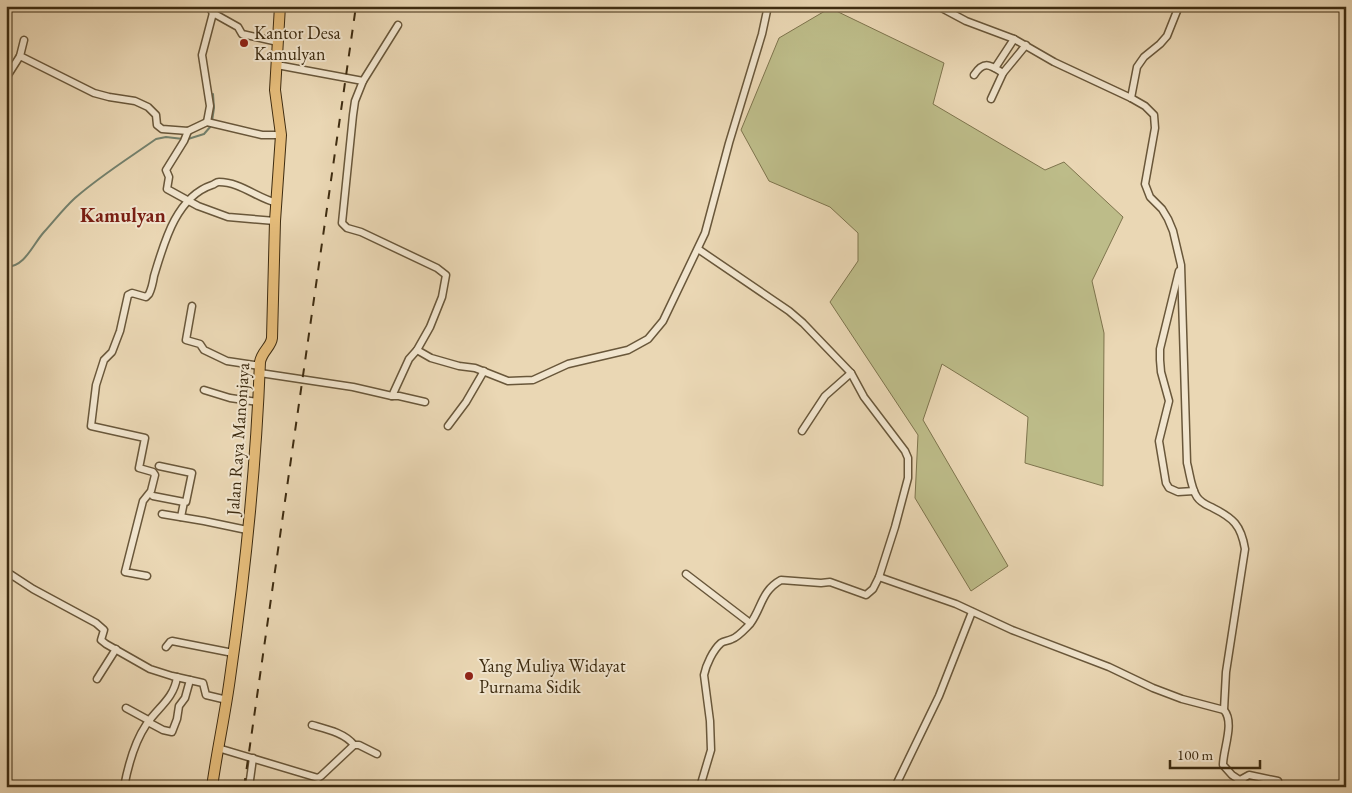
<svg xmlns="http://www.w3.org/2000/svg" width="1352" height="793" font-family="'EB Garamond',serif">
<rect width="100%" height="100%" fill="#ead7b4"/>
<filter id="stains"><feTurbulence type="fractalNoise" baseFrequency=".004" numOctaves="4"/><feColorMatrix values="0 0 0 0 .2 0 0 0 0 .09 0 0 0 0 .02 0 0 0 .5 -.17"/></filter>
<radialGradient id="worn" r=".72"><stop offset=".6" stop-color="#630" stop-opacity="0"/><stop offset="1" stop-color="#630" stop-opacity=".3"/></radialGradient>
<path fill="#bdbc89" stroke="#7e744d" d="M830,8L944,63L933,104L1045,170L1064,162L1123,217L1092,281L1104,333L1103,486L1025,463L1028,417L942,364L923,420L1008,566L971,591L915,498L918,435L830,302L858,261V233L830,207L769,181L741,130L779,38Z"/>
<g fill="none" stroke-linecap="round" stroke-linejoin="round">
<g stroke="#74816d" stroke-width="2">
<path d="M212,121L214,108L213,94"/>
<path d="M188,139L204,134L211,126"/>
<path d="M6,267C25,267 33,244 44,232C54,221 64,208 75,198C100,176 129,158 156,139L166,137L183,139"/>
</g>
<g stroke="#69573a" stroke-width="9">
<g id="street">
<path d="M208,6L213,13L238,27L242,34L278,42"/>
<path d="M938,6L966,21L1014,39L1054,62L1131,98L1145,106L1154,115L1155,128L1145,184L1150,197L1162,209L1168,219L1173,231L1181,265L1187,463C1190,474 1191,488 1197,497C1201,503 1207,505 1213,508C1233,518 1241,525 1245,549L1226,672L1224,710C1235,723 1223,749 1223,765L1232,775L1250,787"/>
<path d="M24,40L20,56L94,93L109,97L135,101L148,107L156,115L157,125L162,129L188,131L207,122L262,135H281"/>
<path d="M995,68L1014,39"/>
<path d="M974,75C984,60 990,65 1003,73"/>
<path d="M6,78L20,56"/>
<path d="M363,81L398,25"/>
<path d="M1131,98L1137,67L1144,57L1160,44L1167,36L1179,6"/>
<path d="M991,99L1003,73L1026,45"/>
<path d="M207,122L210,106L202,55L213,13"/>
<path d="M188,131L184,141L166,170L169,177L167,189L198,206L228,217L275,221"/>
<path d="M698,249L789,311L803,323L851,373L864,397L905,451L908,458V478L895,527L879,577L873,589L866,595L830,582L821,583L781,580C761,591 762,608 750,624C745,629 738,637 732,639C728,641 724,641 721,643C713,650 706,665 704,675L710,721L711,750L700,787"/>
<path d="M1179,271L1160,349V360L1161,372L1169,401L1159,441L1166,483L1169,488L1178,492L1194,491"/>
<path d="M192,306L186,340L200,344L204,350L227,361L260,366"/>
<path d="M417,350L431,358L459,366L475,368L508,381L533,380L568,364L628,350L648,339L663,321L705,233L729,143L762,34L768,6"/>
<path d="M260,373L353,387L392,396L409,359L417,350L430,327L442,297L446,275L437,268L361,232L347,228L342,223L353,115L355,101L363,81L277,65"/>
<path d="M204,390L230,398L258,402"/>
<path d="M392,396H399L425,402"/>
<path d="M448,426L466,402L484,371"/>
<path d="M802,431L825,396L851,373"/>
<path d="M159,466L192,473L186,502H184L181,517"/>
<path d="M153,496L184,502"/>
<path d="M162,514L204,521L247,530"/>
<path d="M7,572L33,589L96,623L104,630L101,640L106,644L150,669L172,676L203,683L206,695L227,700"/>
<path d="M686,574L750,623"/>
<path d="M147,576L125,572L143,501L151,491L155,475L153,472L139,468L145,438L91,426L96,385L104,360L112,352L120,331L128,295L132,293L146,297L149,294C152,288 153,282 154,276C164,243 176,197 212,185C215,184 216,182 219,182C240,182 257,198 277,203"/>
<path d="M879,577L956,604L1012,630L1109,667L1153,688L1182,699L1224,710"/>
<path d="M166,647L170,642L172,641L233,653"/>
<path d="M97,679L116,649"/>
<path d="M126,708L150,721"/>
<path d="M148,722L163,730L172,732L177,719L179,706L185,698L190,680"/>
<path d="M312,725C326,729 345,733 354,745"/>
<path d="M218,748L318,778L321,776L354,745H359L377,754"/>
<path d="M1240,780L1249,775L1278,781"/>
<path d="M124,787C128,766 134,743 146,725C157,708 174,699 177,677"/>
<path d="M249,787L253,758"/>
<path d="M895,787L939,696L972,612"/>
</g>
</g>
<g stroke="#3e2c11" stroke-width="12">
<path id="primary" d="M212,787C217,751 225,715 230,678C245,574 256,468 260,362C262,351 271,347 272,338L275,221L281,135L275,90L280,6"/>
</g>
<use href="#street" stroke="#f1e5ce" stroke-width="6"/>
<use href="#primary" stroke="#e5bc7a" stroke-width="10"/>
<path stroke="#3e2c11" stroke-width="2" stroke-dasharray="9 9" stroke-linecap="butt" d="M244,787L356,6"/>
</g>
<g fill="#8f2418" stroke="#f1e5ce" stroke-width="2">
<circle cx="244" cy="43" r="5"/>
<circle cx="469" cy="676" r="5"/>
</g>
<g text-anchor="middle" stroke-width="4" stroke-linejoin="round" paint-order="stroke">
<g font-size="18" fill="#3e2c11" stroke="#f1e5ce" text-anchor="start">
<text x="254" y="39">Kantor Desa<tspan x="254" dy="21">Kamulyan</tspan></text>
<text x="479" y="672">Yang Muliya Widayat<tspan x="479" dy="21">Purnama Sidik</tspan></text>
</g>
<g font-size="18" fill="#3e2c11" stroke="#f1e5ce">
<text transform="translate(238 439) rotate(-86)" y="6">Jalan Raya Manonjaya</text>
</g>
<g font-size="20" font-weight="bold" fill="#7a1f14" stroke="#f1e5ce">
<text x="123" y="222">Kamulyan</text>
</g>
</g>
<rect width="1352" height="793" fill="none" stroke="#ead7b4" stroke-width="25"/>
<rect x="8" y="8" width="1337" height="778" fill="none" stroke="#3e2c11" stroke-width="2.5"/>
<rect x="12" y="12" width="1327" height="768" fill="none" stroke="#3e2c11"/>
<path d="M1170 760v8h90v-8" fill="none" stroke="#3e2c11" stroke-width="2.5"/>
<text x="1177" y="760" font-size="15" fill="#3e2c11" stroke="#f1e5ce" stroke-width="4" paint-order="stroke">100 m</text>
<rect width="100%" height="100%" filter="url(#stains)"/>
<rect width="100%" height="100%" fill="url(#worn)"/>
</svg>
